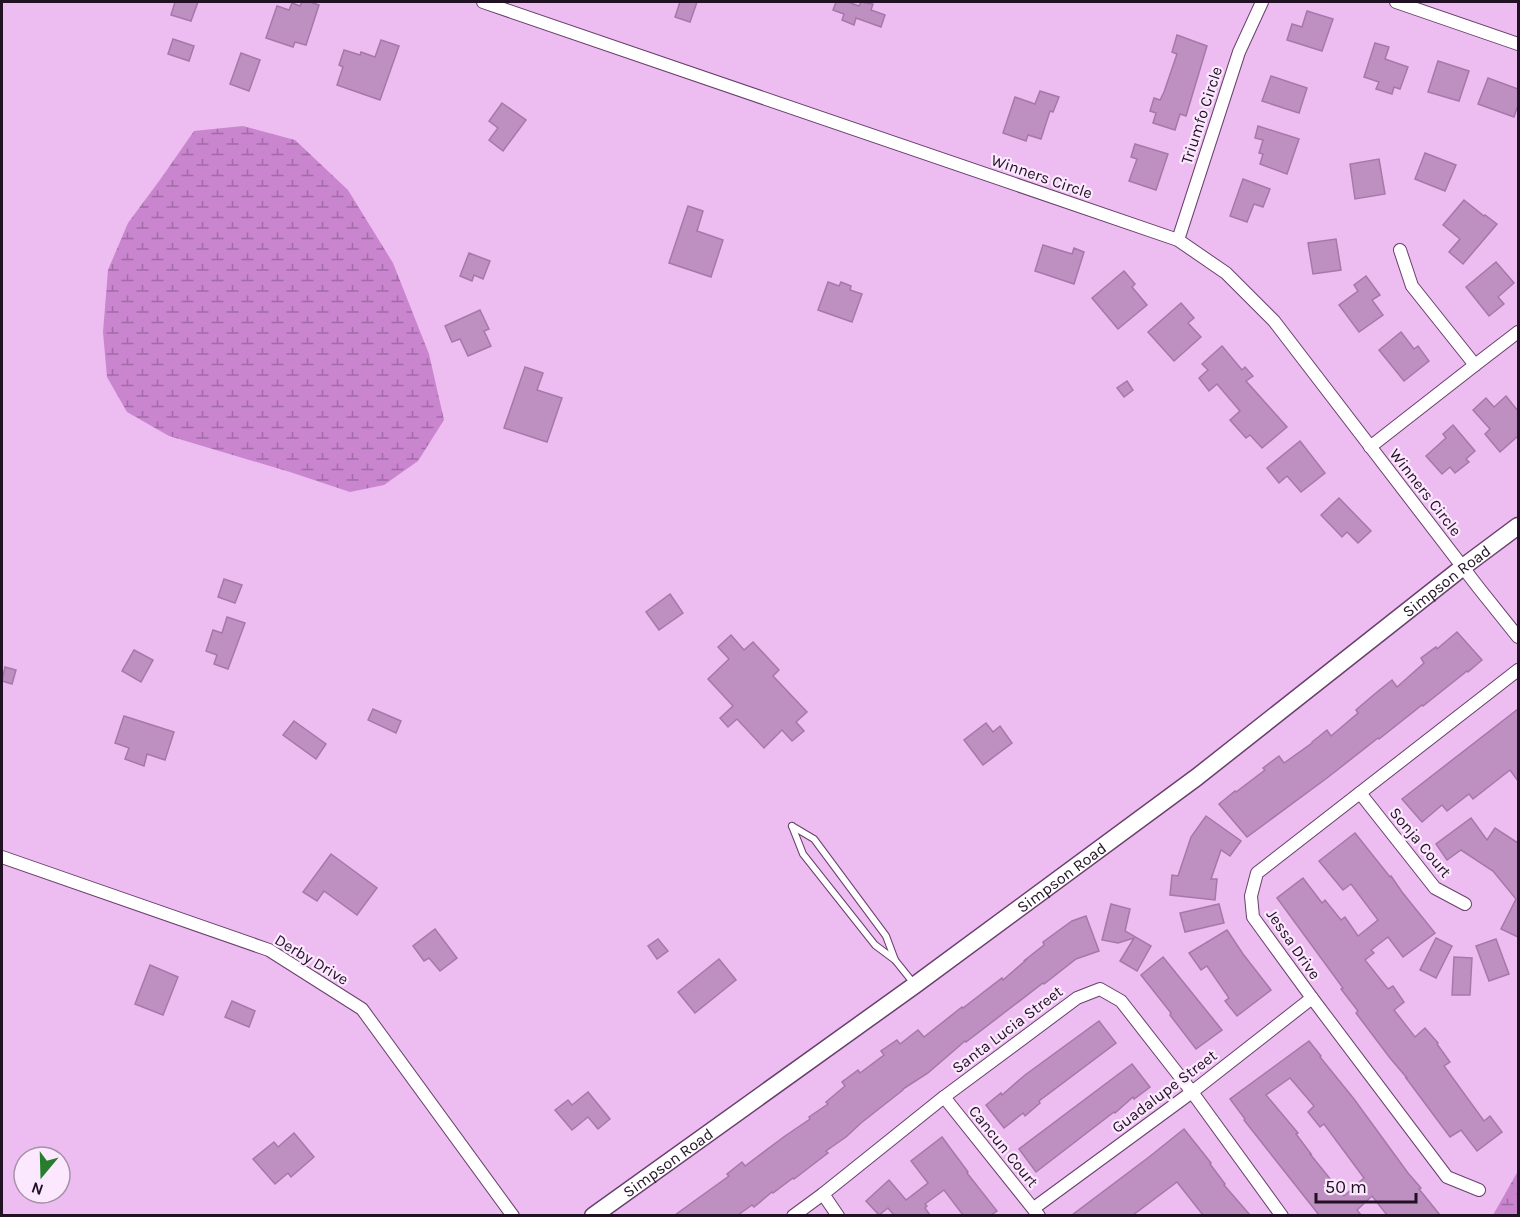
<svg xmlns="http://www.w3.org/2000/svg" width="1520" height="1217" font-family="Karla,sans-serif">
<defs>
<pattern id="wetland-marsh" width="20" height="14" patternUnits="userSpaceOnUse" patternTransform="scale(1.5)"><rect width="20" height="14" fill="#c985ce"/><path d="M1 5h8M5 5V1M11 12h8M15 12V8" fill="none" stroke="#a36ba7"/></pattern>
</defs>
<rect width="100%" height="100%" fill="#edbcf0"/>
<g fill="url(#wetland-marsh)">
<path d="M243,126L295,140L348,190L393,263L429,354L444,420L418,461L384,485L350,492L290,472L169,436L127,412L107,377L103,332L108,270L128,223L162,177L194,131Z"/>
<path d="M1518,1171V1215H1493Z"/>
</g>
<g fill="#be8fc1" stroke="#a678a9" stroke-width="1.5" fill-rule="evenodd">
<path d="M175,2H198L191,21L171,15Z"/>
<path d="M302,2H310L319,5L306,45L295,42L293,47L266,38L277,6L289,10L292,3L300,6Z"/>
<path d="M680,2H697L690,22L675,17Z"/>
<path d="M836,2H848L859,6L861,2L873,4L871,10L885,15L881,27L856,18L854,25L842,20L844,14L833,10Z"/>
<path d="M1307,11L1333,19L1322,51L1287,40L1292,24L1302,27Z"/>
<path d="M1177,35L1207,46L1186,116L1180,114L1175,130L1153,123L1156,113L1150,111L1154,98L1160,100L1164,92L1177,54L1172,52Z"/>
<path d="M173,39L194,46L189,61L168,54Z"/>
<path d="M381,40L399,46L380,100L337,85L343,67L339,65L344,50L360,55L361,52L375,57Z"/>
<path d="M1375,43L1389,47L1385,59L1408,67L1400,89L1394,87L1392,94L1376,89L1379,82L1364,77Z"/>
<path d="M241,53L260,60L249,91L230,84Z"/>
<path d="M1438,61L1469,71L1459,101L1428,92Z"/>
<path d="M1271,76L1307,88L1299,113L1262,101Z"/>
<path d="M1488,78L1518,89V105L1514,117L1478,104Z"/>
<path d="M1040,91L1059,97L1053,112L1050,111L1041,139L1028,135L1026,141L1003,133L1015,97L1035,104Z"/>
<path d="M502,103L526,120L503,151L489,140L498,128L489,121Z"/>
<path d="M1258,126L1299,139L1287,174L1260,164L1263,154L1259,153L1263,140L1255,138Z"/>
<path d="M1135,144L1168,154L1156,190L1129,181L1137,159L1131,157Z"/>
<path d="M1425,153L1456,165L1445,191L1415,179Z"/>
<path d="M1379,159L1385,194L1355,199L1350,164Z"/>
<path d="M1243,179L1270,189L1263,207L1254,204L1247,222L1230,216Z"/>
<path d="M1464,200L1484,216L1485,215L1497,224L1463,264L1449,252L1460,239L1443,225Z"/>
<path d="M688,206L703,211L697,231L723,240L711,277L669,263Z"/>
<path d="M1336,239L1341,270L1313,274L1308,243Z"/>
<path d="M1043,245L1072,254L1074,248L1084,252L1074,284L1035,271Z"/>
<path d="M469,253L490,261L483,279L474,275L472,281L460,276Z"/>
<path d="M1496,262L1514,283L1498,297L1504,304L1489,316L1466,287Z"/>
<path d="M1124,271L1135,284L1132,287L1147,305L1118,329L1092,298Z"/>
<path d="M1366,276L1380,295L1372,300L1383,315L1359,332L1339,305L1358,291L1354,285Z"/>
<path d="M828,282L839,286L841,282L851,286L850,290L862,294L852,322L818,310Z"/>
<path d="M1181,303L1194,318L1188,323L1201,337L1174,361L1148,332Z"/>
<path d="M480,310L489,329L484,331L491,346L468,356L460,339L452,342L445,326Z"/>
<path d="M1401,332L1414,349L1418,346L1429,361L1404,381L1379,350Z"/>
<path d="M1222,346L1242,370L1245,367L1253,376L1246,381L1287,427L1262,448L1250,435L1246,438L1230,420L1240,411L1217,384L1209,391L1199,378L1208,370L1202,364Z"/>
<path d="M525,367L543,373L537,390L562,398L547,442L504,428Z"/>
<path d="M1127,381L1133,390L1124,397L1117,388Z"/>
<path d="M1506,396L1518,411V436L1500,452L1485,434L1490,429L1473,410L1486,398L1494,407Z"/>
<path d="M1453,425L1475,451L1466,459L1469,462L1455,473L1450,467L1442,474L1426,456L1446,438L1443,434Z"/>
<path d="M1300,441L1325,473L1301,492L1287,476L1279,483L1267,468Z"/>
<path d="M1339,498L1371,531L1358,543L1347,532L1342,537L1321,515Z"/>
<path d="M224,579L242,585L235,603L218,597Z"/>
<path d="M670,594L683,613L659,630L646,612Z"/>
<path d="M227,617L245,623L228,669L214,664L217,655L206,651L213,630L222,633Z"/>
<path d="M1457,632L1482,660L1468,672L1467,671L1423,706L1422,705L1379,739L1378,738L1327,778L1247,837L1219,804L1235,791L1236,792L1265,770L1263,768L1279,756L1284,763L1312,743V742L1327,730L1331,736L1358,713L1356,710L1377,692L1392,680L1397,687L1424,663L1421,658L1436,647L1437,649Z"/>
<path d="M731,635L744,650L753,642L779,670L773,676L807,712L796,722L804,731L792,741L782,730L764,748L737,719L728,727L720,718L733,706L708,679L729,659L718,647Z"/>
<path d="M134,650L153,660L141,682L122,671Z"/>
<path d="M5,667L16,670L12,684L2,681Z"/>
<path d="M373,709L401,721L396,733L368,720Z"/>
<path d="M1518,709V781L1510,770L1473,799L1469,794L1447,811L1442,805L1422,822L1402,799Z"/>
<path d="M124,716L174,732L165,760L147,754L144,766L125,759L129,748L115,743Z"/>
<path d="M294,721L326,744L316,759L283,735Z"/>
<path d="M986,723L993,732L1000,726L1012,743L983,765L964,740Z"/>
<path d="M1206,816L1241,841L1230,856L1221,850L1211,879H1217L1215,900L1170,895L1172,875L1178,876L1191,837Z"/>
<path d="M1471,818L1487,840L1495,828L1518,843V937L1501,929L1516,899L1493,871L1461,850L1447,860L1436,844Z"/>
<path d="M1355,833L1390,877L1391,876L1402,892L1435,933L1403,957L1388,937L1371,950L1374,953L1365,960L1388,989L1393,986L1404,1002L1394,1010L1415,1037L1425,1028L1438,1043L1437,1044L1450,1062L1444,1066L1484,1121L1490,1116L1502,1132L1477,1151L1461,1130L1450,1137L1406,1078H1407L1390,1058L1356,1013L1358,1011L1341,989L1343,988L1277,898L1303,878L1322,903L1325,900L1341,920L1345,917L1358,936L1378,920L1351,884L1343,890L1319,861Z"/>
<path d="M331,854L377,888L357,915L324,891L317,901L303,892Z"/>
<path d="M1111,904L1130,909L1125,931L1151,946L1137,971L1120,961L1134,938L1118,943L1102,940Z"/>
<path d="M1219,904L1224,923L1185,932L1180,913Z"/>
<path d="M1086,916L1099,951L1076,959L1044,984L1043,983L966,1042L965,1041L928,1073L903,1089V1090L861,1123L846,1137L826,1151L828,1153L794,1179L793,1178L773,1193L772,1192L754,1207L752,1205L738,1215H675L729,1176L727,1174L742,1162L745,1166L785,1136L810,1119L809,1117L828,1104L826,1102L845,1086L842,1082L858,1070L860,1073L884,1055L881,1051L897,1040L900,1044L918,1030L924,1037L962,1007L963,1008L1002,978L1003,980L1026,960H1025L1044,945L1043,942L1072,921Z"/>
<path d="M435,929L457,958L440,971L429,958L424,961L413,946Z"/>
<path d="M1227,930L1243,954L1271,990L1237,1016L1225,1001L1229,998L1207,966L1201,970L1189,953Z"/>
<path d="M1436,938L1452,946L1436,978L1420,970Z"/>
<path d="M658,939L668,951L657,959L648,946Z"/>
<path d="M1496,939L1509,974L1489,981L1476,946Z"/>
<path d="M1163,957L1222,1030L1196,1049L1170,1015L1171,1013L1141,975Z"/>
<path d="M1454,957L1472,958L1470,995H1452Z"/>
<path d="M719,959L736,980L695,1013L678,992Z"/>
<path d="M150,965L178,977L163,1015L135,1004Z"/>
<path d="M232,1001L255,1011L249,1027L225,1017Z"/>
<path d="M1099,1021L1116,1043L1039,1101L1040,1103L1025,1116L1023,1113L1004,1128L986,1105L1001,1093L1002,1095L1025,1075Z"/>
<path d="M1309,1041L1321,1056L1320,1057L1354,1099L1408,1173L1421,1188L1419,1189L1440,1215H1387L1372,1196L1357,1210L1361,1215H1319L1244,1120L1245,1119L1230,1099ZM1290,1078L1314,1106L1308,1112L1320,1127L1324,1124L1364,1178L1344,1196L1310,1154H1311L1296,1134L1298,1133L1266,1095Z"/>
<path d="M1132,1064L1150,1087L1134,1099L1133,1097L1115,1113L1114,1112L1036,1172L1019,1149Z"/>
<path d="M588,1092L610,1119L598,1129L588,1117L572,1130L555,1110L568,1100L572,1105Z"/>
<path d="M1184,1129L1211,1163L1210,1164L1225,1184L1224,1185L1250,1215H1203L1177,1182L1133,1215H1072L1149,1157Z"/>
<path d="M294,1133L314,1157L291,1177L288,1173L275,1184L253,1159L274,1142L278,1147Z"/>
<path d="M942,1137L968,1172L967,1173L997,1211L991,1215H963L944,1190L925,1204L927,1206L925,1208L930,1215H894L888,1208L879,1215L866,1201L889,1180L906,1200L928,1183L911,1161Z"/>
</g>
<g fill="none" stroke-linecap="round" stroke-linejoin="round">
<g stroke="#69406d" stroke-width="8">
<g id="service">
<path d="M792,826L803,854L875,945L895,960L915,985"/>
<path d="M792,826L814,839L886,936L895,960"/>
</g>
</g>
<g stroke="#69406d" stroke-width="14">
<g id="minor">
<path d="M483,2L1178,240L1226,273L1274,321L1478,587L1518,637"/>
<path d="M1396,2L1518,44"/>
<path d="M1178,240L1239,52L1262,2"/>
<path d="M1400,250L1412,286L1475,365"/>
<path d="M1370,447L1475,365L1518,332"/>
<path d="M1360,793L1435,888L1465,904"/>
<path d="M2,857L269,950L362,1009L513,1216"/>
<path d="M944,1097L1039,1216"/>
<path d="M1479,1190L1447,1177L1312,998L1253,917L1251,896L1257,873L1518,670"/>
<path d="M823,1194L838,1216"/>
<path d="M1034,1208L1192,1092L1312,998"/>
<path d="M793,1216L823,1194L944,1097L1077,998L1100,989L1121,1001L1192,1092L1282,1216"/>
</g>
</g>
<g stroke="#69406d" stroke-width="19">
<g id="secondary">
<path id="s1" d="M593,1216L915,985L1197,777L1463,567L1518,526"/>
</g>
</g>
<use href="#service" stroke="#fff" stroke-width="6"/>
<use href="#minor" stroke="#fff" stroke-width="12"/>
<use href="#secondary" stroke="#fff" stroke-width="16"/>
</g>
<g text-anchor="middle" stroke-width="4.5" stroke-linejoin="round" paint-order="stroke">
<g font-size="16" fill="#221124" stroke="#fce8fe">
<text transform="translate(1201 115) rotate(-72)" y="6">Triumfo Circle</text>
<text transform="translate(1042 176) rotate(19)" y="6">Winners Circle</text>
<text transform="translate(1426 492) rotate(52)" y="6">Winners Circle</text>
<text dy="6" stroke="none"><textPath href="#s1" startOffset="1064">Simpson Road</textPath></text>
<text transform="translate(1421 842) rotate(50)" y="6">Sonja Court</text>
<text dy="6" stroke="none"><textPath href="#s1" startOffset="578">Simpson Road</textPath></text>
<text transform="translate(1294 944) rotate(55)" y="6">Jessa Drive</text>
<text transform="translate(312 959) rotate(31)" y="6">Derby Drive</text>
<text transform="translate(1007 1029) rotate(-37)" y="6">Santa Lucia Street</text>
<text transform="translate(1164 1091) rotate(-37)" y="6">Guadalupe Street</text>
<text transform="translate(1004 1146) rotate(51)" y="6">Cancun Court</text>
<text dy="6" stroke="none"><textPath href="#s1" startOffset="92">Simpson Road</textPath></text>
</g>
</g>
<rect width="1520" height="1217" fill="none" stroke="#221124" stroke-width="6"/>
<g transform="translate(42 1175) rotate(199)"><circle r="28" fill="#fce8fe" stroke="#a592a7" stroke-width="1.5"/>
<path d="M0-4.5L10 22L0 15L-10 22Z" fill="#267e2d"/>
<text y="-9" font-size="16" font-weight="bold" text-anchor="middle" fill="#221124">N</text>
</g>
<path d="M1316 1193v9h100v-9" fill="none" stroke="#221124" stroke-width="3"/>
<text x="1325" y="1193" font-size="18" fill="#221124" stroke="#fce8fe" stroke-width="4.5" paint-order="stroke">50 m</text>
</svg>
